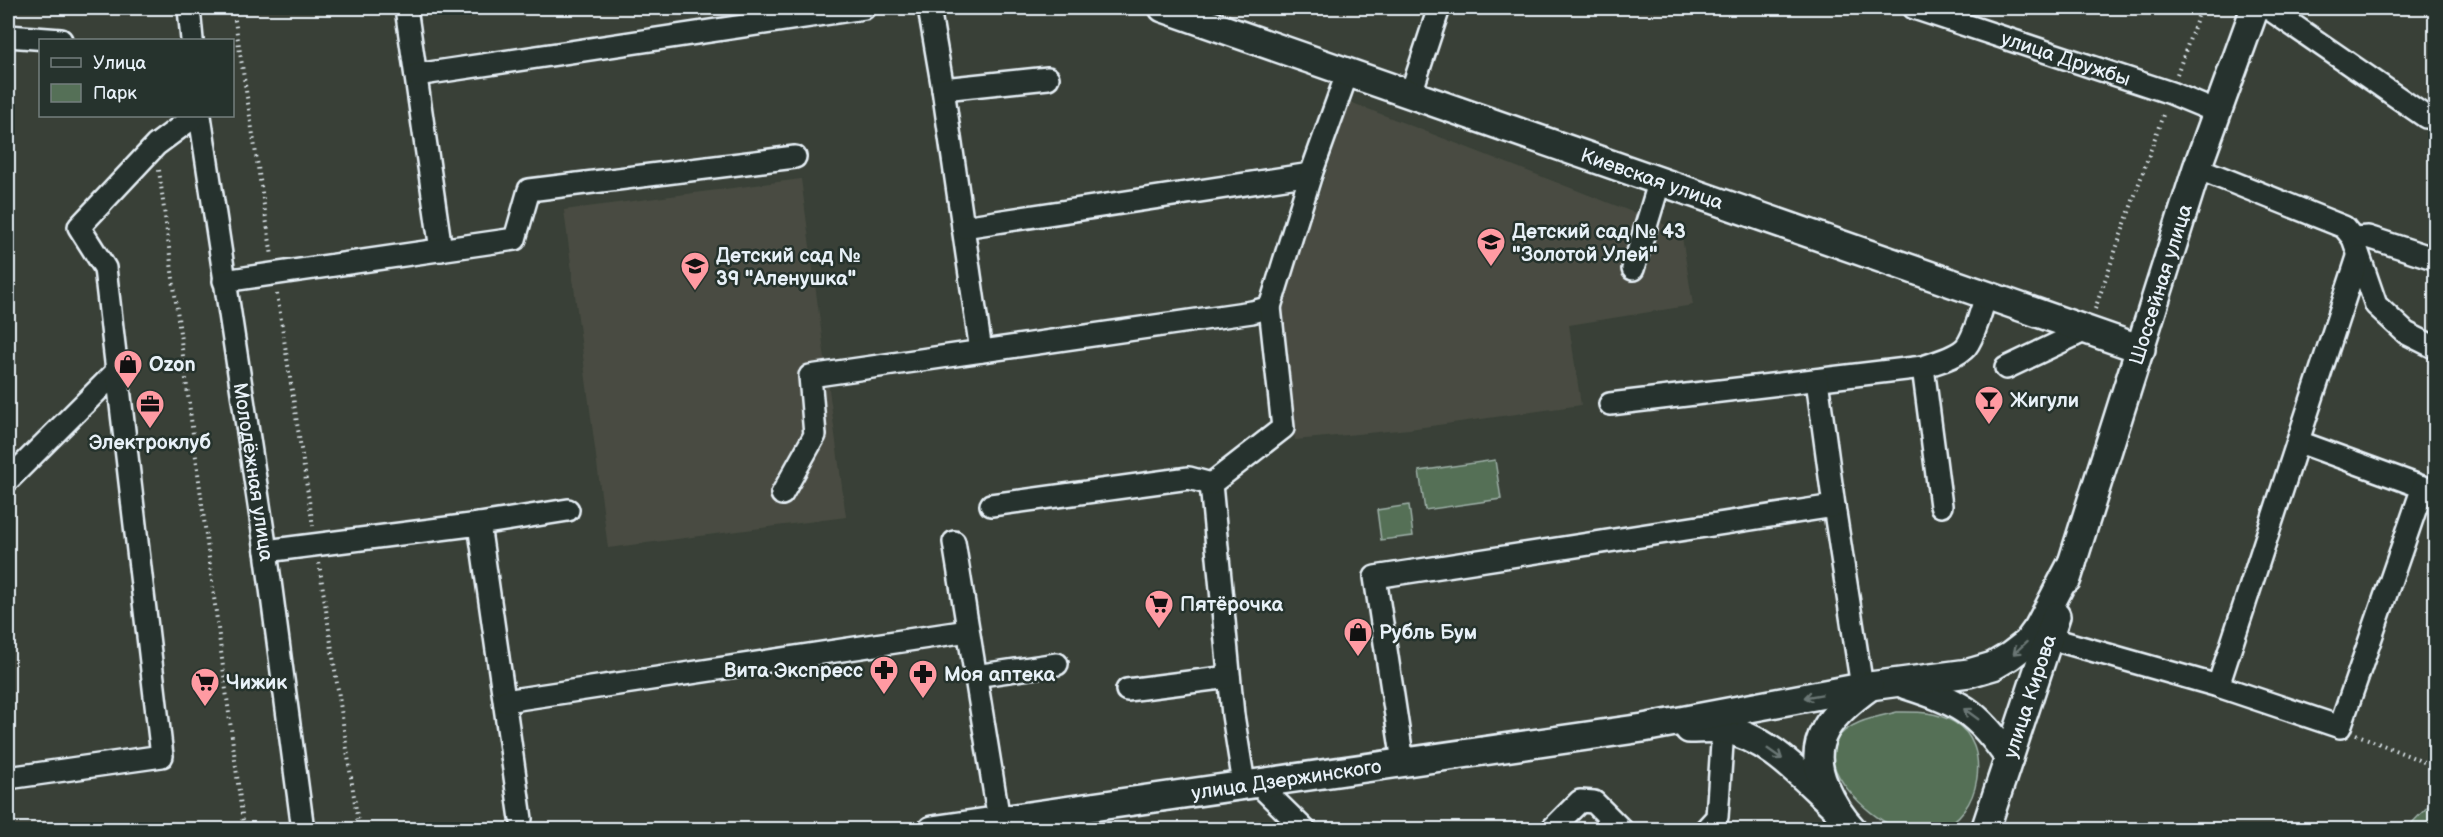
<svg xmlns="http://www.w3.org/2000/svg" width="2443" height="837" font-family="'Balsamiq Sans',sans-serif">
<rect width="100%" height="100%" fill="#394037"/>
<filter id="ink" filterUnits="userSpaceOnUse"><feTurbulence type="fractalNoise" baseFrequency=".0167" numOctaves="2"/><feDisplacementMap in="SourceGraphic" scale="12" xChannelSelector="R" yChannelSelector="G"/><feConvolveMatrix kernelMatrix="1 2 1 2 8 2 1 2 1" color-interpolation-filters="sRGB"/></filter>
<g filter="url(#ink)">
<g fill="#494c42">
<path d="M1350,102L1681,231L1693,305L1569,325L1581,405L1409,429L1295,440L1280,310Z"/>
<path d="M801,179L846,517L608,548L564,210Z"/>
<path d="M1275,819L1285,829H1250L1253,820Z"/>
</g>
<g fill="#557057" stroke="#9eb0a8" stroke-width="1.5">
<path d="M1495,460L1501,499L1425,510L1419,471Z"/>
<path d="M1409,505L1413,536L1381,540L1377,510Z"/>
<path d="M1897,712C1919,712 1934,711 1954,722C1993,744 1981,817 1938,829C1926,832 1905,831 1893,826C1869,817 1817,768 1836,740C1849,721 1876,717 1897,712Z"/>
<path d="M2435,799V829H2406Z"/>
</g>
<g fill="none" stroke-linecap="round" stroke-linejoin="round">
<g stroke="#e8f1f8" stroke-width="26">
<g id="minor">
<path d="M189,8L192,40"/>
<path d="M406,8L441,250"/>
<path d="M929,8L943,89L981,351"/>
<path id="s1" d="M1914,8L2171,93L2217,112"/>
<path d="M2268,8L2426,117"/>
<path d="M8,36L61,40"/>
<path d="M416,75L864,8"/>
<path d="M943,89L1048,78"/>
<path d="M1411,93L1439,8"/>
<path id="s2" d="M200,116L266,551L303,830"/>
<path d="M2197,168L2344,227L2353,238L2376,305L2406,333L2436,348"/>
<path d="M963,227L1311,174"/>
<path d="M2353,238L2368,237L2436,259"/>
<path d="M1633,269L1660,180"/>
<path d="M224,281L515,239L529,190L795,157"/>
<path d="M1923,367L1941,506"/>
<path d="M2006,368L2088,329"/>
<path d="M1610,404L1923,367C1936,362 1956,358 1966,347C1974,337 1983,306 1986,294"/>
<path d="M2299,442L2436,492"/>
<path d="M8,480L116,372"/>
<path d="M1211,484L1233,715L1244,784"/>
<path d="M782,494L815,435L810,376L1252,312L1270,307L1311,174L1348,71"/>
<path d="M991,505L1189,478L1211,484L1283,428L1270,307"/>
<path d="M1834,506L1862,687"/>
<path d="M479,524L568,510"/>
<path d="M954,542L999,820"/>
<path d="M266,551L479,524L521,819"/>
<path d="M2049,638L2218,686L2340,727L2423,487"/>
<path d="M975,676L1057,664"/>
<path d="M2218,686L2358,257"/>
<path d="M1127,690L1229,677"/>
<path d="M505,701L968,631"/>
<path d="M1403,762L1375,577L1834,506L1817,380"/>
<path d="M8,778L162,756L105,268L79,227L156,145L195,116"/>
<path d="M1256,782L1305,830"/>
<path d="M1062,811L1081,830"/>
<path d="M1551,830L1580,801L1594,802L1622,830"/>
<path d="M1705,830L1717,817L1723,729"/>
</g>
</g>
<g stroke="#e8f1f8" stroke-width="32">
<g id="major">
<path id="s3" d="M1163,8L2141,349"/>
<path id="s4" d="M2067,579L2197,168L2255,8"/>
<path d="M1906,685C1959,702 1977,711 2009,758"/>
<path d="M1689,729C1700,729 1711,728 1722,729C1766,736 1801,775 1832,804"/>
<path id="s5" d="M932,830L1643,728L1862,687L1969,673L1993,666L2010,656L2027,643L2038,628L2072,563"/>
<path d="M1853,830C1840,817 1832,803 1825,787C1804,740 1833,713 1869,687"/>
<path id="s6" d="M1985,830L2056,616"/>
</g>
</g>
<g stroke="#e8f1f8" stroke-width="4" stroke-dasharray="1.5 4.5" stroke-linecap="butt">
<path d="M233,8L272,256"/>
<path d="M2177,74L2201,8"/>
<path d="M159,170L244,830"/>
<path d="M277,294L313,526"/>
<path d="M2095,309L2164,112"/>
<path d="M319,563L359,830"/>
<path d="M2356,734L2436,767"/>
</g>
<use href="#minor" stroke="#26332d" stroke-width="21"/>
<use href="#major" stroke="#26332d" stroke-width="27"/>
</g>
<defs><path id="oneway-shaft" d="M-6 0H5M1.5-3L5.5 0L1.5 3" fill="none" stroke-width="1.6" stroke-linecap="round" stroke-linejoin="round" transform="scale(1.5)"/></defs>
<g stroke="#6a7674">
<use href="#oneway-shaft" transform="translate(2020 648) rotate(138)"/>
<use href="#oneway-shaft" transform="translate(1813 696) rotate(170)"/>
<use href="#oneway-shaft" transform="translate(1971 714) rotate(-144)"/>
<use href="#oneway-shaft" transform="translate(1775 754) rotate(35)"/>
</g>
</g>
<defs>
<g id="school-pin" transform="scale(1.5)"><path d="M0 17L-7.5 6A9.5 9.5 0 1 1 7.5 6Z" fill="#ff9aa2" stroke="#26332d"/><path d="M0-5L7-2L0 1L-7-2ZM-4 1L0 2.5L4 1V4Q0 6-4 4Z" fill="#111"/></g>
<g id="shop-pin" transform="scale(1.5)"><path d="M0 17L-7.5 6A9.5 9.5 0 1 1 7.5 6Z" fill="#ff9aa2" stroke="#26332d"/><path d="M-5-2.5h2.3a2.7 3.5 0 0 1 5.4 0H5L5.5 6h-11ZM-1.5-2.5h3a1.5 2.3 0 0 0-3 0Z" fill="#111"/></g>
<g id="bar-pin" transform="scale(1.5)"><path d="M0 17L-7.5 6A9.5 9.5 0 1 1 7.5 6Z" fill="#ff9aa2" stroke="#26332d"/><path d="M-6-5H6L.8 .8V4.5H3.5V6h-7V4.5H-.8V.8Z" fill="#111"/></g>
<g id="office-pin" transform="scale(1.5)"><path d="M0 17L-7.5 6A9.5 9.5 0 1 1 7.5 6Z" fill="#ff9aa2" stroke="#26332d"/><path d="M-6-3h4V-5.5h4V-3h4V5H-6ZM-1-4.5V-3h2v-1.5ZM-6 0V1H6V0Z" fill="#111"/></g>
<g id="supermarket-pin" transform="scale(1.5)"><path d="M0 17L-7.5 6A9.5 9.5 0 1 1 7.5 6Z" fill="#ff9aa2" stroke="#26332d"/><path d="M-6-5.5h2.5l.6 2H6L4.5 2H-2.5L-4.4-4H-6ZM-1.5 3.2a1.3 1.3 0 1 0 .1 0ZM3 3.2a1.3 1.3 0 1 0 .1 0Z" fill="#111"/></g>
<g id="pharmacy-pin" transform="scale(1.5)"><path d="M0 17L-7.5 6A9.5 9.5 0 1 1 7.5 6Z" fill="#ff9aa2" stroke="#26332d"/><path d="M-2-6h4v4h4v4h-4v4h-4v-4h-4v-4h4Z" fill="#111"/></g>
</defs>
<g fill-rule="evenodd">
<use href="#school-pin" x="1491" y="242"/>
<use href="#school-pin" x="695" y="266"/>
<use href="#shop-pin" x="128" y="364"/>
<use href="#bar-pin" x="1989" y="400"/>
<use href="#office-pin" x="150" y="404"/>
<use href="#supermarket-pin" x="1159" y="604"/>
<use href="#shop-pin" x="1358" y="632"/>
<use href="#pharmacy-pin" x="884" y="670"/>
<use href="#pharmacy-pin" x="923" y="674"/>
<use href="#supermarket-pin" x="205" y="682"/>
</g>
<g text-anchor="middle" stroke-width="5" stroke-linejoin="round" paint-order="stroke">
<g font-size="20" fill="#e8f1f8" stroke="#26332d">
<text dy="7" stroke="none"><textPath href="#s1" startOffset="160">улица Дружбы</textPath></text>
<text dy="7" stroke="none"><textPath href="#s3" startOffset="518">Киевская улица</textPath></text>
<text dy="7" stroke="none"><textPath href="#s4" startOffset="309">Шоссейная улица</textPath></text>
<text dy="7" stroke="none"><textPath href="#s2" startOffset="360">Молодёжная улица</textPath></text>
<text dy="7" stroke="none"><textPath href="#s6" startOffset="141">улица Кирова</textPath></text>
<text dy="7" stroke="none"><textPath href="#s5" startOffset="358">улица Дзержинского</textPath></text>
</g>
<g font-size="20" font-weight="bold" fill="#e8f1f8" stroke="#26332d" text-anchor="start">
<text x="1512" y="238">Детский сад № 43<tspan x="1512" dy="23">"Золотой Улей"</tspan></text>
<text x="716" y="262">Детский сад №<tspan x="716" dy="23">39 "Аленушка"</tspan></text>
<text x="149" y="371">Ozon</text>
<text x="2010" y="407">Жигули</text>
<text x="150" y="449" text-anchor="middle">Электроклуб</text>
<text x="1180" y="611">Пятёрочка</text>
<text x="1379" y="639">Рубль Бум</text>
<text x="863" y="677" text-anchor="end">Вита Экспресс</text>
<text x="944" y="681">Моя аптека</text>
<text x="226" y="689">Чижик</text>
</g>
</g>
<rect width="2443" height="837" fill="none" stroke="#26332d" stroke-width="30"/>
<rect x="15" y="15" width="2413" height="807" fill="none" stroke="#e8f1f8" stroke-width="2" filter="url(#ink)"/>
<rect x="39" y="39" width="195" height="78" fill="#26332d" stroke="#747f7e" stroke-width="1.5"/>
<rect x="51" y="58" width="30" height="9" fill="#26332d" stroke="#747f7e" stroke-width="1.5"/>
<text x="93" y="69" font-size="18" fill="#e8f1f8">Улица</text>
<rect x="51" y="84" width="30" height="18" fill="#557057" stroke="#747f7e" stroke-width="1.5"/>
<text x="93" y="99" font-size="18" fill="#e8f1f8">Парк</text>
</svg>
